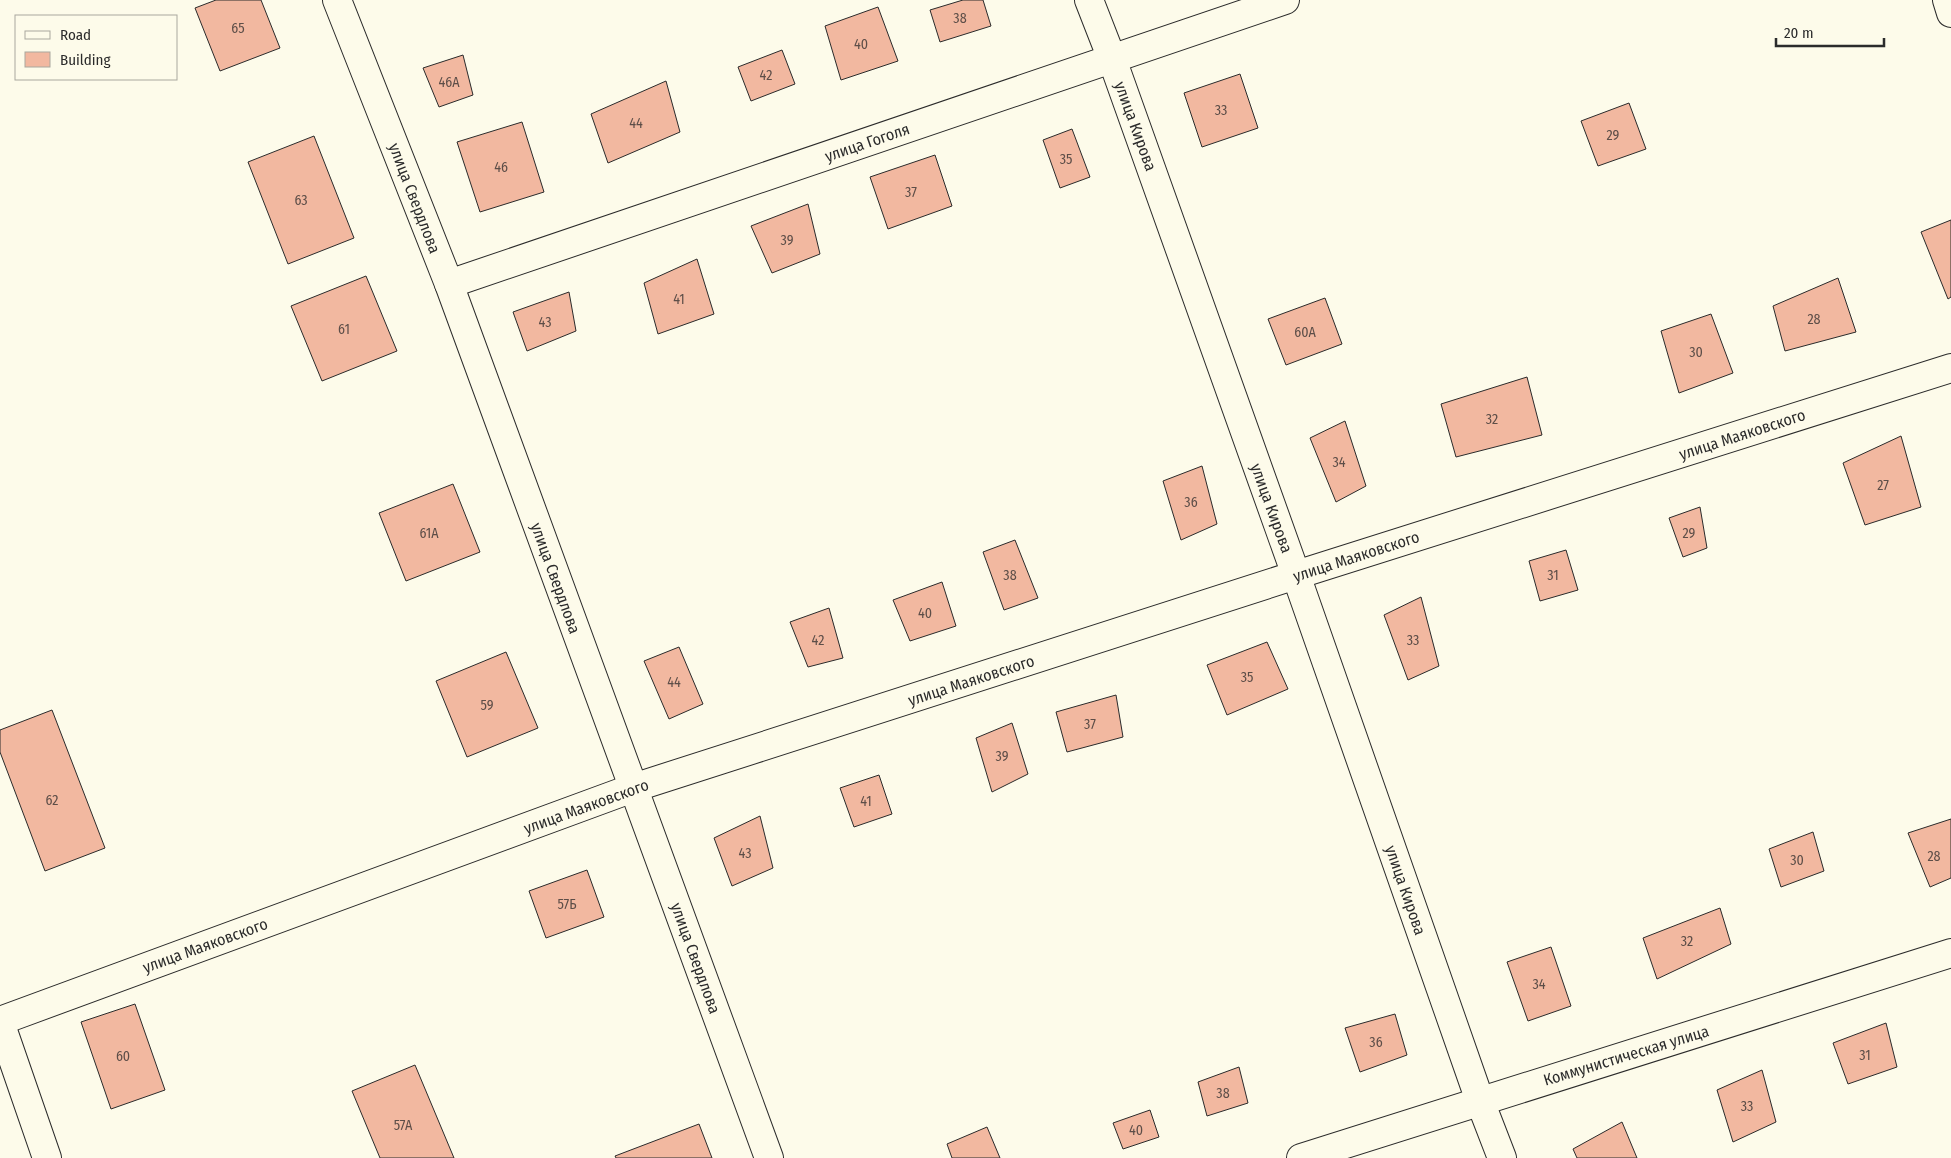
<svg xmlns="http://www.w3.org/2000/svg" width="1951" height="1158" font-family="'Fira Sans Condensed',sans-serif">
<rect width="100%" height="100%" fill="#fdfbea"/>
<g fill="#f2b8a0" stroke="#2b2b2b">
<path d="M216,0H261L280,48L220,71L195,8Z"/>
<path d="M963,0H983L991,26L940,42L930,10Z"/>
<path d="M878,7L898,61L841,80L825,26Z"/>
<path d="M782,50L795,84L751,101L738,67Z"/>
<path d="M463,55L473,95L439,107L423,68Z"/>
<path d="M1240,74L1258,128L1202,147L1184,93Z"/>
<path d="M666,81L680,132L608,163L591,114Z"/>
<path d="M1629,103L1646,149L1598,166L1581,121Z"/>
<path d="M522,122L544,192L480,212L457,142Z"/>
<path d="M1072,129L1090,177L1060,188L1043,140Z"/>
<path d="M314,136L354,238L288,264L248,162Z"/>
<path d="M935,155L952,206L888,229L870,177Z"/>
<path d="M808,204L820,254L772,273L751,226Z"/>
<path d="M1951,220V297L1948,299L1921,232Z"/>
<path d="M697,259L714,314L658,334L644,283Z"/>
<path d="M366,276L397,351L322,381L291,306Z"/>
<path d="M1838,278L1856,332L1785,351L1773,306Z"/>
<path d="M569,292L576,331L527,351L513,312Z"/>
<path d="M1325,298L1342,344L1286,365L1268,319Z"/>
<path d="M1711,314L1733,373L1679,393L1661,331Z"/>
<path d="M1527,377L1542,435L1456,457L1441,404Z"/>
<path d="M1345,421L1366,486L1336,502L1310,438Z"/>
<path d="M1901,436L1921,507L1865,525L1843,463Z"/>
<path d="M1202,466L1217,524L1181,540L1163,481Z"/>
<path d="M453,484L480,552L406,581L379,513Z"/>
<path d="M1700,507L1707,548L1683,557L1669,518Z"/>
<path d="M1015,540L1038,598L1004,610L983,552Z"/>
<path d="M1566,550L1578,590L1540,601L1529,561Z"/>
<path d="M942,582L956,626L910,641L893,600Z"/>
<path d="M1421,597L1439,666L1408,680L1384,615Z"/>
<path d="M829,608L843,658L808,667L790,622Z"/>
<path d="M1267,642L1288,689L1227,715L1207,665Z"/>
<path d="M679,647L703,704L669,719L644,661Z"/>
<path d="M506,652L538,728L467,757L436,681Z"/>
<path d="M1116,695L1123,737L1067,752L1056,712Z"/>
<path d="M52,710L105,848L45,871L0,752V730Z"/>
<path d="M1012,723L1028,774L992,792L976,738Z"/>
<path d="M879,775L892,814L854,827L840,788Z"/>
<path d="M760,816L773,868L732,886L714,838Z"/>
<path d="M1951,819V878L1930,887L1908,833Z"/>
<path d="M1813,832L1824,871L1781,887L1769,849Z"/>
<path d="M587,870L604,917L546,938L529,891Z"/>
<path d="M1720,908L1731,944L1657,979L1643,938Z"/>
<path d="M1551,947L1571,1006L1528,1021L1507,962Z"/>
<path d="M135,1004L165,1090L111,1109L81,1022Z"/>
<path d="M1395,1014L1407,1055L1360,1072L1345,1028Z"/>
<path d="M1886,1023L1897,1067L1848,1084L1833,1043Z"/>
<path d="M415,1065L454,1158H380L352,1091Z"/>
<path d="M1239,1067L1248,1103L1207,1116L1198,1082Z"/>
<path d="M1762,1070L1776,1122L1733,1142L1717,1090Z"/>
<path d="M1150,1110L1159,1137L1123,1149L1113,1123Z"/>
<path d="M1622,1122L1637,1158H1577L1573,1149Z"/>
<path d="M699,1124L712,1158H616L615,1156Z"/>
<path d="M987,1127L1000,1158H952L947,1144Z"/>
</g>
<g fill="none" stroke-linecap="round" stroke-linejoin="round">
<g stroke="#2b2b2b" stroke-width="30">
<g id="minor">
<path d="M1089,0L1112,59L1296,575L1480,1101L1502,1158"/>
<path d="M1947,0L1951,13"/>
<path d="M449,284L1285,0"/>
<path d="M0,1021L633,788L1296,575L1951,368"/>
<path d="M0,1022L47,1158"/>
<path d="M1301,1158L1951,953"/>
</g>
</g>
<g stroke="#2b2b2b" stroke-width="30">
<path id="tertiary" d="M337,0L449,284L769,1158"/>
</g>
<use href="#minor" stroke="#fdfbea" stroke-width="28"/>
<use href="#tertiary" stroke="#fdfbea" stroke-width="28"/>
</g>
<g text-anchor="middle" stroke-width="4" stroke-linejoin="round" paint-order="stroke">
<g font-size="14" fill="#5d4e48">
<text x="960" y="23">38</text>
<text x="238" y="33">65</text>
<text x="861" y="49">40</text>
<text x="766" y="80">42</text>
<text x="449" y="87">46А</text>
<text x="1221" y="115">33</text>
<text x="636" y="128">44</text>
<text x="1613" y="140">29</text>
<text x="1066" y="164">35</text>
<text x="501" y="172">46</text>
<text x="911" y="197">37</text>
<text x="301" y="205">63</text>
<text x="787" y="245">39</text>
<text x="679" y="304">41</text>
<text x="1814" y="324">28</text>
<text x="545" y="327">43</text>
<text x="344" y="334">61</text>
<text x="1305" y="337">60А</text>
<text x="1696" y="357">30</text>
<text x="1492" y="424">32</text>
<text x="1339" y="467">34</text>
<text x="1883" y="490">27</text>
<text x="1191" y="507">36</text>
<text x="429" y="538">61А</text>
<text x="1689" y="538">29</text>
<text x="1010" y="580">38</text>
<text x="1553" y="580">31</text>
<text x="925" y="618">40</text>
<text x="818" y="645">42</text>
<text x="1413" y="645">33</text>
<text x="1247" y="682">35</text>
<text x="674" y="687">44</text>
<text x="487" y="710">59</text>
<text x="1090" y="729">37</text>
<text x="1002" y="761">39</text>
<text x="52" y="805">62</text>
<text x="866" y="806">41</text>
<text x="745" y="858">43</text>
<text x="1934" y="861">28</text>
<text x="1797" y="865">30</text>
<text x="567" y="909">57Б</text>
<text x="1687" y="946">32</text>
<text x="1539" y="989">34</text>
<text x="1376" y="1047">36</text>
<text x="1865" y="1060">31</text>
<text x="123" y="1061">60</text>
<text x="1223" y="1098">38</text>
<text x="1747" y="1111">33</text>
<text x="403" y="1130">57А</text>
<text x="1136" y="1135">40</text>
</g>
<g font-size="16" fill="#2b2b2b" stroke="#fdfbea">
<text transform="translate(1136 126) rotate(70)" y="6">улица Кирова</text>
<text transform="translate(867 142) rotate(-19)" y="6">улица Гоголя</text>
<text transform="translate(415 198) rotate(69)" y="6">улица Свердлова</text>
<text transform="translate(1742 434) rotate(-18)" y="6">улица Маяковского</text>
<text transform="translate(1272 508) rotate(70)" y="6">улица Кирова</text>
<text transform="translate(1356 556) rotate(-18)" y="6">улица Маяковского</text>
<text transform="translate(556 578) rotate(70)" y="6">улица Свердлова</text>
<text transform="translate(971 680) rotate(-18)" y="6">улица Маяковского</text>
<text transform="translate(586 806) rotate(-20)" y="6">улица Маяковского</text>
<text transform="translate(1406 890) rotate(71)" y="6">улица Кирова</text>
<text transform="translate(205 945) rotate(-20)" y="6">улица Маяковского</text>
<text transform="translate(696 958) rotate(70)" y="6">улица Свердлова</text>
<text transform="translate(1626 1055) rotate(-17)" y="6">Коммунистическая улица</text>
</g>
</g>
<rect x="15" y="15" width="162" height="65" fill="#fdfbea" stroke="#a9a89e"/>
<rect x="25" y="31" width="25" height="8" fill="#fdfbea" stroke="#a9a89e"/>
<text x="60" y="40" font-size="15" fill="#2b2b2b">Road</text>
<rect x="25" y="52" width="25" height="15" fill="#f2b8a0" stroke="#a9a89e"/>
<text x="60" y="65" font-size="15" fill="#2b2b2b">Building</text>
<path d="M1776 38v8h108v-8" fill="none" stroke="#2b2b2b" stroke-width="2.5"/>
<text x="1784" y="38" font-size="15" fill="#2b2b2b" stroke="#fdfbea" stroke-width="4" paint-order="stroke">20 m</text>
</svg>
